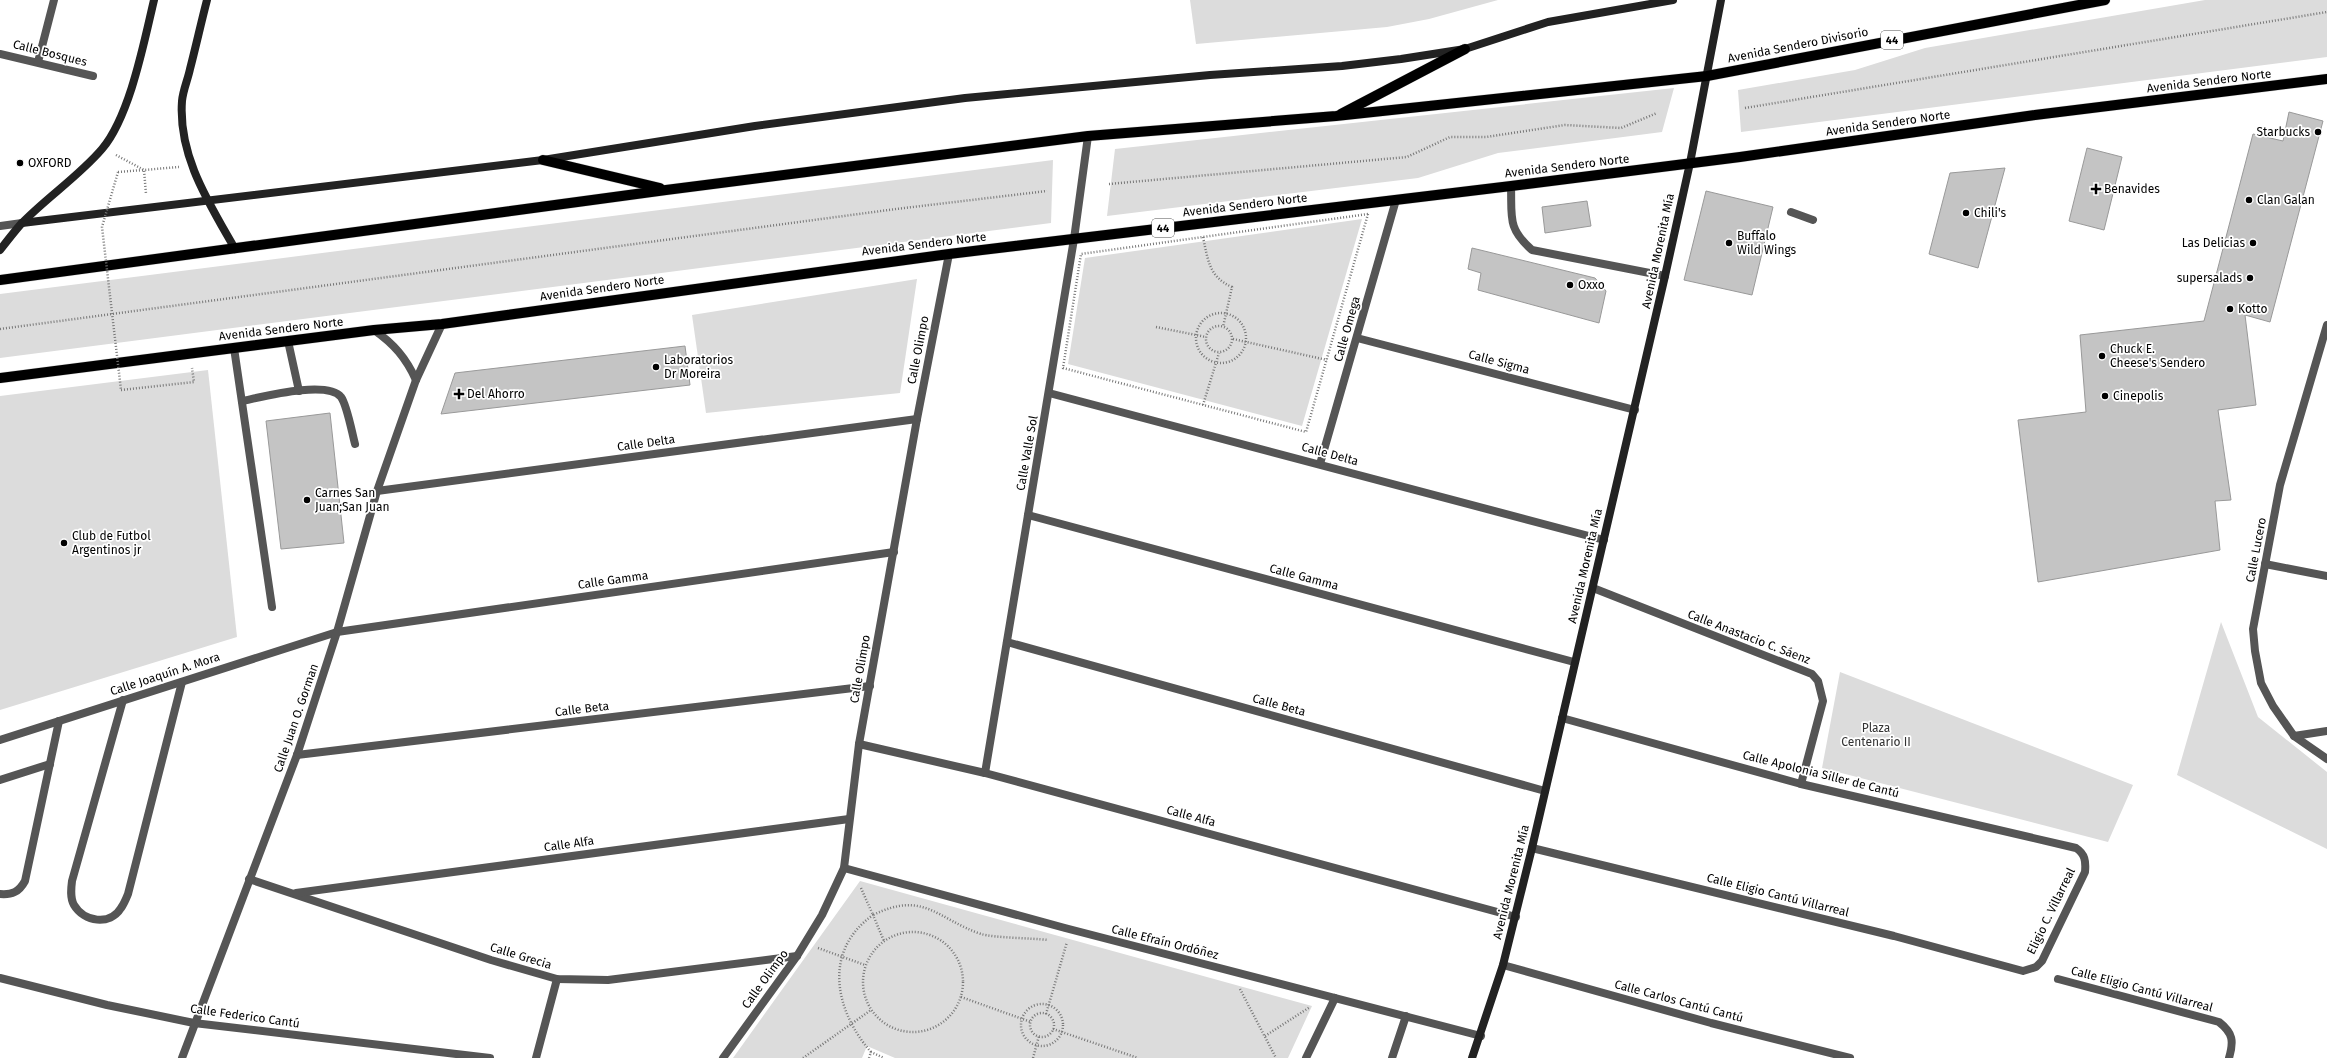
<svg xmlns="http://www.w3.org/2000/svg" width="2327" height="1058" font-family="'Fira Sans',sans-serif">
<rect width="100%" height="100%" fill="#fff"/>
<g fill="#dcdcdc">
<path d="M1190,0H1498L1429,19L1387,27L1196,44Z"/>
<path d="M2205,0H2327V57L1741,132L1738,90L1855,70L1925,48Z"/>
<path d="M1674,88L1662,132L1498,153L1418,178L1107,216L1115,149Z"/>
<path d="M1053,160L1051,223L0,358V294Z"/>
<path d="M1362,219L1302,426L1068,364L1085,258Z"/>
<path d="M917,279L900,393L706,413L692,315Z"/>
<path d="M208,370L237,637L0,710V396Z"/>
<path d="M2221,622L2258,717L2327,772V849L2177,775Z"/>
<path d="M1840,672L2133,785L2108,842L1822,768Z"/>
<path d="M860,881L1312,1006L1288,1058H895L867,1046L862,1058H733Z"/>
</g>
<g fill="#c4c4c4" stroke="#999">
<path d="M2289,112L2323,121L2270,322L2245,315L2256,405L2218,410L2231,500L2215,501L2220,550L2038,582L2018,420L2086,412L2080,335L2204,321L2253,134L2283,141Z"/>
<path d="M2087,148L2122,157L2104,230L2069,221Z"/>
<path d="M2005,168L1978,268L1929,254L1950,173Z"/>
<path d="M1706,191L1773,207L1752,295L1684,280Z"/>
<path d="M1587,201L1591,226L1545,233L1542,207Z"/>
<path d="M1472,248L1595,278L1606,291L1599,323L1478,290L1481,273L1468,269Z"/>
<path d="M685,346L690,385L441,414L455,373Z"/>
<path d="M330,413L344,543L281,549L266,421Z"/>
</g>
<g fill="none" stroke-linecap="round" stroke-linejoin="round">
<g stroke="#dbdbdb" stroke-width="11">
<g id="primary">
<path d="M1341,114L1465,49"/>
<path d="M543,160L660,188"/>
<path d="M0,280L666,190L1088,136L1336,116L1707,76L2105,0"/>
<path d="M0,378L374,330L442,324L949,254L1511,186L1740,157L2035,115L2327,79"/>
</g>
</g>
<g stroke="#777" stroke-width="2.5" stroke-dasharray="1 2" stroke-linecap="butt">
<path d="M1745,108L2327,12"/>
<path d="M116,155L144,170L179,167"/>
<path d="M118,172L144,170L146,194"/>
<path d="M1109,184L1407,157L1450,137H1486L1565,125L1621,128L1657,113"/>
<path d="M1368,214L1306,432L1063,368L1081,254Z"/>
<path d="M1203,237C1208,260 1209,277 1232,287L1223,327"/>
<circle cx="1221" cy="338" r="25"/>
<circle cx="1219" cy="339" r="13"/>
<path d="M1156,327L1206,337"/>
<path d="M0,329L896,209L1047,191"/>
<path d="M1233,339L1327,360"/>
<path d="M121,390L194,382L192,368"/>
<path d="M1203,405L1219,353"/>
<path d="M861,888L873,915C924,890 937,919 981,934C995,938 1031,938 1048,940"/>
<circle cx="913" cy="982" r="50"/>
<path d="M818,948L865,965"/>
<path d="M1240,989L1276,1058"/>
<path d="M961,997L1031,1022"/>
<circle cx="1042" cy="1025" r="21"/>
<circle cx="1042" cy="1025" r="12"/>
<path d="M1046,1014L1067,942"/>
<path d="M1053,1029L1138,1058"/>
<path d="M1265,1036L1310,1007"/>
<path d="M871,1052C835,1011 822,951 873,915L884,941"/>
<path d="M803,1058L871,1010"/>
<path d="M869,1058L871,1052L884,1058"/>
<path d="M1033,1058L1039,1036"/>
</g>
<g stroke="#555" stroke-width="8">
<path d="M1511,186C1512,217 1507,228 1532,250L1665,276"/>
<path d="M1791,212L1813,220"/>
<path d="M288,341L299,391"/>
<path d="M234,348L272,607"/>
<path d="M242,401C262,397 327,380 341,397C347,405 352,433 355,444"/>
<path d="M123,700L72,881C71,889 70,898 74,905C84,922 110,926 121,908C124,904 126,899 128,894L182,682"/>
<path d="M0,780L50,764"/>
<path d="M0,894C12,895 19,892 25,881L59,721"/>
<path d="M1392,1058L1406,1016"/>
</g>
<g stroke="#555" stroke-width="8">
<path d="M0,54L93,76"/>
<path d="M38,62L54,0"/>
<path d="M0,226L22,223"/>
<path d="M2327,325L2280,485L2253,629L2255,651L2261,683L2273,706L2294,736L2327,759"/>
<path d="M374,330C394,344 406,358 416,380"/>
<path d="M1357,338L1635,410"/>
<path d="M1049,393L1604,540"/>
<path d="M1320,464L1396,200"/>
<path d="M377,491L917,419"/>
<path d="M1028,515L1574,662"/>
<path d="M2265,564L2327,576"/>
<path d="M1593,588L1812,674L1818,681L1823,701L1801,784"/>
<path d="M1007,642L1545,791"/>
<path d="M2294,736L2327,731"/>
<path d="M0,740L337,632L894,552"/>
<path d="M859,744L985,773L1516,917"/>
<path d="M297,755L870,686"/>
<path d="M985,773L1074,239L1088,136"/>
<path d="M1532,848L1894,936L2023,971L2036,967L2042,961L2085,872C2086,861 2085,854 2076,848L1801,784L1562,718"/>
<path d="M844,868L1065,928L1481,1036"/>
<path d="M249,879L491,960L557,979L608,980L797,956"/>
<path d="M296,893L849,819"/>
<path d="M1503,965L1711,1023L1850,1058"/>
<path d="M0,978L107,1005L194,1023L490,1058"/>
<path d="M2058,979L2219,1022C2233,1033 2234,1041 2229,1058"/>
<path d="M182,1058L297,755L337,632L377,491L416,380L442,324"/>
<path d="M536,1058L557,979"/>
<path d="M723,1058L797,956L822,915L844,868L859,744L917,419L949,254"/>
<path d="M1306,1058L1335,998"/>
</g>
<g stroke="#222" stroke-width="8">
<path d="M207,0C201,23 196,46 190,69C188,79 183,90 182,101C178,156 209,203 235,249"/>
<path d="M22,223L543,160L755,126L965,98L1210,75L1342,66L1401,59L1465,49L1548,22L1673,0"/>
<path d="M0,250C7,241 14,232 21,224C47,197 78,177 102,149C130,116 144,42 154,0"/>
<path d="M1472,1058L1503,965L1532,848L1665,276L1690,163L1721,0"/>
</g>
<use href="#primary" stroke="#000" stroke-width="10"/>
<path stroke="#777" stroke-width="2.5" stroke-dasharray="1 2" stroke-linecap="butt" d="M118,172L102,227L121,390"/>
</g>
<g fill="#000" stroke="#fff" stroke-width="1.5">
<circle cx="2318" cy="132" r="4"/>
<circle cx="20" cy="163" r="4"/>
<path d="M2094 183h4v4h4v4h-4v4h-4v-4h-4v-4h4z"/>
<circle cx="2249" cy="200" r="4"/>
<circle cx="1966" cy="213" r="4"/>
<circle cx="1729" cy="243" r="4"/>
<circle cx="2253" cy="243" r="4"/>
<circle cx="2250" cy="278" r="4"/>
<circle cx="1570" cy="285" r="4"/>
<circle cx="2230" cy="309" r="4"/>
<circle cx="2102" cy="356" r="4"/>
<circle cx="656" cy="367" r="4"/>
<path d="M457 388h4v4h4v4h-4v4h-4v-4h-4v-4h4z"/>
<circle cx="2105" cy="396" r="4"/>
<circle cx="307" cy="500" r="4"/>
<circle cx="64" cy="543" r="4"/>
</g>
<g text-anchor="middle" stroke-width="3.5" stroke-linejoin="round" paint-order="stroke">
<g fill="#fff" stroke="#4c4c4c" stroke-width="1">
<rect x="1881" y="31" width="22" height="18" rx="3"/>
<rect x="1152" y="219" width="22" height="18" rx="3"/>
</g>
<g font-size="11" font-weight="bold" fill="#000">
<text x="1892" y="44">44</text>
<text x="1163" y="232">44</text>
</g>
<g font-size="12" fill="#000" stroke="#fff">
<text transform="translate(1798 45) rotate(-11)" y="4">Avenida Sendero Divisorio</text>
<text transform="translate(50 53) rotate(14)" y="4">Calle Bosques</text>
<text transform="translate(2209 81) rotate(-7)" y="4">Avenida Sendero Norte</text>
<text transform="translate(1888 123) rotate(-8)" y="4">Avenida Sendero Norte</text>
<text transform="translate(1567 166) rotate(-7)" y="4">Avenida Sendero Norte</text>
<text transform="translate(1245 205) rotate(-7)" y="4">Avenida Sendero Norte</text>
<text transform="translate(924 244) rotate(-7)" y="4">Avenida Sendero Norte</text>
<text transform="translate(1658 251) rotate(-78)" y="4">Avenida Morenita Mía</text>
<text transform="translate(602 288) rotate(-8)" y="4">Avenida Sendero Norte</text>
<text transform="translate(281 329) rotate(-7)" y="4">Avenida Sendero Norte</text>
<text transform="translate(1347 329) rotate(-74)" y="4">Calle Omega</text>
<text transform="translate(918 350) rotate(-79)" y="4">Calle Olimpo</text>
<text transform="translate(1499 362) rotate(15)" y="4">Calle Sigma</text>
<text transform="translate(646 443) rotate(-8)" y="4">Calle Delta</text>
<text transform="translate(1027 453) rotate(-80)" y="4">Calle Valle Sol</text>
<text transform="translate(1330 454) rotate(15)" y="4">Calle Delta</text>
<text transform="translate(2256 550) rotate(-79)" y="4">Calle Lucero</text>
<text transform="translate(1585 566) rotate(-77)" y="4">Avenida Morenita Mía</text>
<text transform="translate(1304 577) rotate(15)" y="4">Calle Gamma</text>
<text transform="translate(613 580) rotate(-8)" y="4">Calle Gamma</text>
<text transform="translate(1749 637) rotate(21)" y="4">Calle Anastacio C. Sáenz</text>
<text transform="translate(860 669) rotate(-80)" y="4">Calle Olimpo</text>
<text transform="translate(165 674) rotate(-18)" y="4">Calle Joaquín A. Mora</text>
<text transform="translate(1279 705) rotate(15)" y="4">Calle Beta</text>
<text transform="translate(582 709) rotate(-7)" y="4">Calle Beta</text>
<text transform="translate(296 718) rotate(-71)" y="4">Calle Juan O. Gorman</text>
<text transform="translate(1821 774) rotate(14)" y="4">Calle Apolonia Siller de Cantú</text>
<text transform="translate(1191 816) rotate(15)" y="4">Calle Alfa</text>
<text transform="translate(569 844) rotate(-8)" y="4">Calle Alfa</text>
<text transform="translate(1511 882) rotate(-76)" y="4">Avenida Morenita Mía</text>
<text transform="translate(1778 895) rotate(14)" y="4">Calle Eligio Cantú Villarreal</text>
<text transform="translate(2051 911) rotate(-64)" y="4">Eligio C. Villarreal</text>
<text transform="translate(1165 942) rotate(14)" y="4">Calle Efraín Ordóñez</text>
<text transform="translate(521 956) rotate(17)" y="4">Calle Grecia</text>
<text transform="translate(765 979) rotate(-54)" y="4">Calle Olimpo</text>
<text transform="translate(2142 989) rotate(15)" y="4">Calle Eligio Cantú Villarreal</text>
<text transform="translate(1679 1001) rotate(15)" y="4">Calle Carlos Cantú Cantú</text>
<text transform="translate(245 1016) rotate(8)" y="4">Calle Federico Cantú</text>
</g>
<g font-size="12" fill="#000" stroke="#fff" text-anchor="start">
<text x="2310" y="136" text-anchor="end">Starbucks</text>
<text x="28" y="167">OXFORD</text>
<text x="2104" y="193">Benavides</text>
<text x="2257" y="204">Clan Galan</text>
<text x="1974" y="217">Chili's</text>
<text x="1737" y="240">Buffalo<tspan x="1737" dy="14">Wild Wings</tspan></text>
<text x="2245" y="247" text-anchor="end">Las Delicias</text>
<text x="2242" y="282" text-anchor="end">supersalads</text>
<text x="1578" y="289">Oxxo</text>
<text x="2238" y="313">Kotto</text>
<text x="2110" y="353">Chuck E.<tspan x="2110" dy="14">Cheese's Sendero</tspan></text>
<text x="664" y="364">Laboratorios<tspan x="664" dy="14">Dr Moreira</tspan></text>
<text x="467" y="398">Del Ahorro</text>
<text x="2113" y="400">Cinepolis</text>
<text x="315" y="497">Carnes San<tspan x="315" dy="14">Juan;San Juan</tspan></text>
<text x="72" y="540">Club de Futbol<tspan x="72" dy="14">Argentinos jr</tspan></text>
</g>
<g font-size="12" fill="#333" stroke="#fff">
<text x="1876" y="732">Plaza<tspan x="1876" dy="14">Centenario II</tspan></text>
</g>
</g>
</svg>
